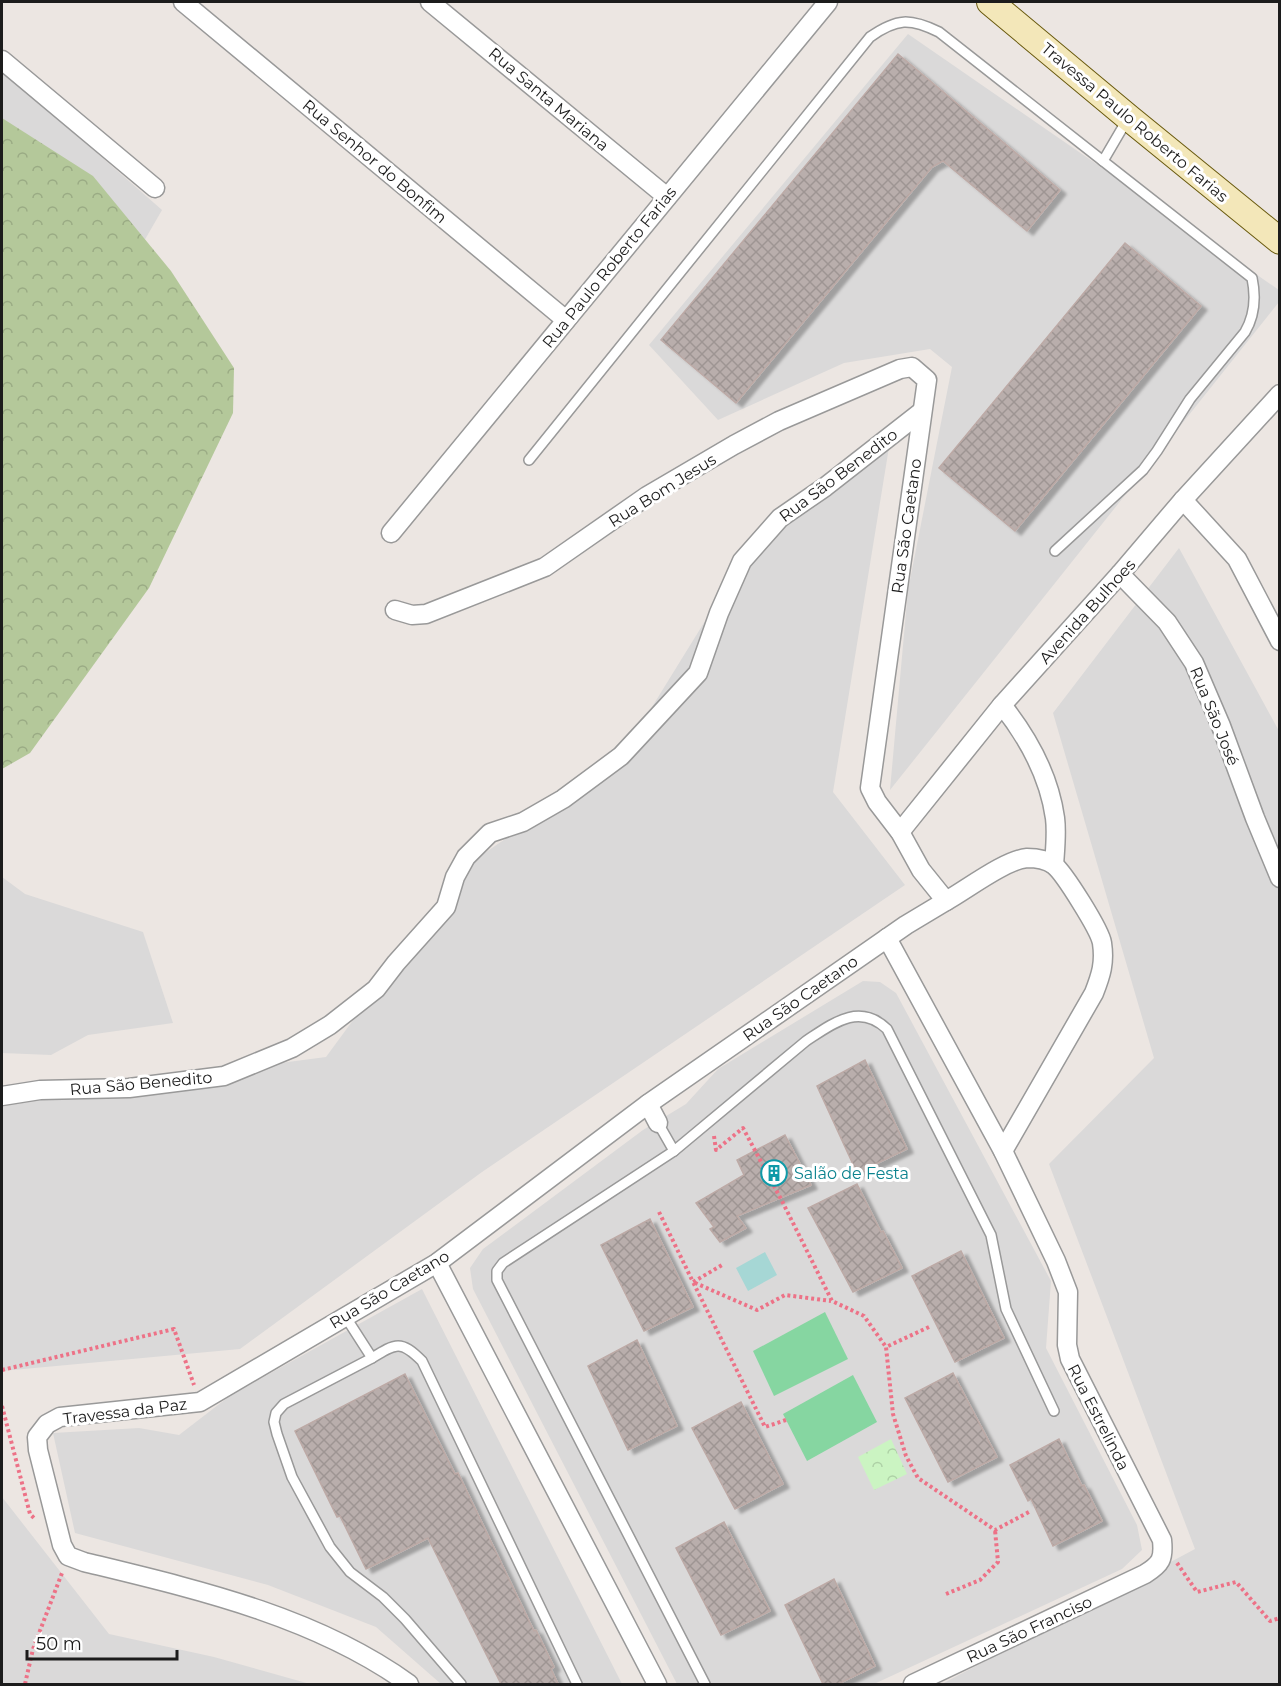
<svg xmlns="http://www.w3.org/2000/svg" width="1281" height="1686" font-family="Montserrat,sans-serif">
<defs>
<pattern id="forest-crowns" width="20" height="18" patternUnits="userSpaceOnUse" patternTransform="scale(1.5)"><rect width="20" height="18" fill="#b4c89a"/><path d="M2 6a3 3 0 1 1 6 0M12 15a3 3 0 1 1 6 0" fill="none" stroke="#9aab84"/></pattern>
<pattern id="park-crowns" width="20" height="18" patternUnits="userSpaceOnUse" patternTransform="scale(1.5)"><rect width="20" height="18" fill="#cbf4c2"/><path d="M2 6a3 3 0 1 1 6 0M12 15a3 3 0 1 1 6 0" fill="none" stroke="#aed1a6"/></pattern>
<pattern id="building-cross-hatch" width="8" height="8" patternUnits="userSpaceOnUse" patternTransform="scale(1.5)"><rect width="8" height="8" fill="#b9aeac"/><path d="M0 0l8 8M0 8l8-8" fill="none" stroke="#9e9593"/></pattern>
<filter id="shadow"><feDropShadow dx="6" dy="4" stdDeviation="1.5" flood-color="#0004"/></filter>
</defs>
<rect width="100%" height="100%" fill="#ece6e2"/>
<g fill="#dad9d9">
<path d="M908,34L1279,290V302L890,790L908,590L952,367L930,349L844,363L718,420L649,345Z"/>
<path d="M2,70L162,210L2,487Z"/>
<path d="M890,441L833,792L905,885L482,1172L240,1349L2,1371V1100L326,1057L467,865L618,762L760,532Z"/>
<path d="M1179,548L1279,731V1684H942L1195,1549L1049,1164L1154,1058L1053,713Z"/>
<path d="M2,877L25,894L143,932L173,1023L88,1035L51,1055L2,1053Z"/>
<path d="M863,981L880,982L896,993L1051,1281L1046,1348L1137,1525L1142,1550L1122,1569L874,1684H677L473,1289L470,1268L483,1249L643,1130L686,1104L718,1069Z"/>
<path d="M422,1289L622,1684H441L376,1627L268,1585L75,1533L53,1433L139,1428L179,1435L231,1395Z"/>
<path d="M2,1497L109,1634L214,1657L310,1684H2Z"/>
</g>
<path fill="url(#forest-crowns)" d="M2,118L93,176L171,271L234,368L233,413L149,588L30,753L2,769Z"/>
<path fill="url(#park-crowns)" d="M891,1439L907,1474L874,1490L858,1457Z"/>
<g fill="#86d6a1">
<path d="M825,1312L848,1359L774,1396L753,1351Z"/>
<path d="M853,1375L877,1422L807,1461L783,1414Z"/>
</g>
<path fill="#a6d7d5" d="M765,1252L777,1275L748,1291L736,1268Z"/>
<g fill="url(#building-cross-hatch)" stroke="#bdaaa6" stroke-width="1.5" filter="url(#shadow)">
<path d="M898,54L1060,190L1027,231L943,161L932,167L736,403L661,340Z"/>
<path d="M1125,243L1201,306L1015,531L939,468Z"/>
<path d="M865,1060L907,1149L857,1173L817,1086Z"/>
<path d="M785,1135L811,1185L737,1216L746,1228L720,1242L710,1229L714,1227L696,1203L744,1175L737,1160Z"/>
<path d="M857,1184L881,1232L883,1231L902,1268L853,1292L808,1208Z"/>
<path d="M650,1219L693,1307L644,1331L601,1245Z"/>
<path d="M961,1251L1004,1338L955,1362L912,1276Z"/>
<path d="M637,1340L677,1426L628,1450L588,1366Z"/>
<path d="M953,1373L997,1457L948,1482L905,1398Z"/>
<path d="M405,1374L455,1474L458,1473L534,1631L536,1630L554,1667L551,1669L558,1684H501L428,1538L366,1569L340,1516L337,1517L295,1431Z"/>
<path d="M741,1402L783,1484L735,1509L692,1428Z"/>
<path d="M1059,1439L1082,1486L1084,1485L1102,1521L1053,1546L1031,1499L1028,1501L1010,1465Z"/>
<path d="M724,1522L770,1611L721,1635L676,1548Z"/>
<path d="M834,1579L875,1666L838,1684H823L785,1605Z"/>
</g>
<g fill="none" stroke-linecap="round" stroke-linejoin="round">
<g stroke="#999" stroke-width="12">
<g id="lane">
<path d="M529,460L870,37C897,18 910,18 939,32L1103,161"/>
<path d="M1055,551L1143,470L1157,451L1190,399L1245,332C1255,315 1256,297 1252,278L1103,161L1127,120"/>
<path d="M658,1123L674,1151L806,1041C832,1024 859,1002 887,1029L991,1235L1006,1309L1054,1411"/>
<path d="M674,1151L503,1263L497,1271V1280L705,1684"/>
<path d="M345,1316L372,1358C396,1343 401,1340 422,1361L577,1684"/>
<path d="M372,1358L284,1404L276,1413L274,1422L277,1434L292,1477L330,1547L350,1572L383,1597L405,1619L461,1684"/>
</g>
</g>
<g stroke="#999" stroke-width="21">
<g id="street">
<path d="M183,2L566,320"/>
<path d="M430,2L667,197"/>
<path d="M2,60L155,188"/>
<path d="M1183,500L1237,559L1280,641"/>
<path d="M391,533L828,2"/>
<path d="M1120,574L1167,622L1194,663L1221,726L1255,818L1280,878"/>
<path d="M395,610L412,615L426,614L545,567L647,496L734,445L779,421L900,369L912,367L927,380L870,788L877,802L900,832L921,870L946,901L906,925L648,1104L437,1263L200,1402L60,1417L47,1424L37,1437L38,1450L62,1545L68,1556L84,1562C195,1589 315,1616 409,1684"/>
<path d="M1002,705C1029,739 1049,775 1055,818C1057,833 1055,850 1054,865"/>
<path d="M900,832L1002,705L1120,574L1183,500L1280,394"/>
<path d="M946,901C966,890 1005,860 1027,858C1036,858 1047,860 1054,865C1064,873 1100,930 1102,943C1105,963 1101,975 1094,993L1003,1151"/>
<path d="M887,938L1003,1151L1056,1261L1068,1292L1067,1345L1070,1359L1162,1540C1164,1559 1161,1564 1145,1574L913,1684"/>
<path d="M2,1096L40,1090L129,1088L224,1076L292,1048L330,1025L376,989L396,963L446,907L455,877L466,857L490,833L523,822L563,799L621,756L698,673L719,613L742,561L780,518L825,487L921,412"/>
<path d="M648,1104L658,1123"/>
<path d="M437,1263L657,1684"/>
</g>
</g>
<g stroke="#68590d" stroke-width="28">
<path id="secondary" d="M990,2L1129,118L1280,241"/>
</g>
<g stroke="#ed7287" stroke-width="4" stroke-dasharray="3 3" stroke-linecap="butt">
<path d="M714,1136L716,1150L743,1128L782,1201L832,1301L864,1316L886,1347"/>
<path d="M659,1212L693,1282L724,1264"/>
<path d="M929,1327L886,1347L893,1414L906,1456L918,1478L995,1530L1029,1512"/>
<path d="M2,1370L174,1329L194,1385"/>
<path d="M2,1406L30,1514L35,1519"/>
<path d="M786,1420L765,1427L693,1282L757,1310L785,1295L831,1301"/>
<path d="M1177,1563L1197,1592L1236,1582L1270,1621L1280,1618"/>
<path d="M946,1594L980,1580L998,1562L995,1530"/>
<path d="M25,1684L33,1649L62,1573"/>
</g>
<use href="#lane" stroke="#fff" stroke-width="9"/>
<use href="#street" stroke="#fff" stroke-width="18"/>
<use href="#secondary" stroke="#f3e7b9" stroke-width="26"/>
</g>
<defs>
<g id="building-ring" transform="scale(1.35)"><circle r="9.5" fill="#fff" stroke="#0f9aa8" stroke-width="1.5"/><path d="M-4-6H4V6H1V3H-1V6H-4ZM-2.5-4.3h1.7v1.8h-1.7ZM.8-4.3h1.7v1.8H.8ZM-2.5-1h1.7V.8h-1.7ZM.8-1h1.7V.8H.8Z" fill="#0f9aa8"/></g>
</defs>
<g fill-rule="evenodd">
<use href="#building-ring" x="774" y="1173"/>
</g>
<g text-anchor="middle" stroke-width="6" stroke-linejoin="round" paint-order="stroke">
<g font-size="16" fill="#1c1c1c" stroke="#fff">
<text transform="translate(549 99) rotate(40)" y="6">Rua Santa Mariana</text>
<text transform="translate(1135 122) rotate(40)" y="6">Travessa Paulo Roberto Farias</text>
<text transform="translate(375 161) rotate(40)" y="6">Rua Senhor do Bonfim</text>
<text transform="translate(609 267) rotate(-51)" y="6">Rua Paulo Roberto Farias</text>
<text transform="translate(838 475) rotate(-37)" y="6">Rua São Benedito</text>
<text transform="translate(662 490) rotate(-32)" y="6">Rua Bom Jesus</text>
<text transform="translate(906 526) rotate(-82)" y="6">Rua São Caetano</text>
<text transform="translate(1087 611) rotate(-48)" y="6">Avenida Bulhoes</text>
<text transform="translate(1215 716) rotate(68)" y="6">Rua São José</text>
<text transform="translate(800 998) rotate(-35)" y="6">Rua São Caetano</text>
<text transform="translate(141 1083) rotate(-5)" y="6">Rua São Benedito</text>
<text transform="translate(389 1289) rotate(-31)" y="6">Rua São Caetano</text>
<text transform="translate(125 1411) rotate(-7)" y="6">Travessa da Paz</text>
<text transform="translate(1099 1417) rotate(63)" y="6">Rua Estrelinda</text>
<text transform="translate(1029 1629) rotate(-25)" y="6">Rua São Franciso</text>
</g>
<g font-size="16" fill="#0d838f" stroke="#fff" text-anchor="start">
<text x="794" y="1179">Salão de Festa</text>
</g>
</g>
<rect width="1281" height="1686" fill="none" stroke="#1c1c1c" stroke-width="6"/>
<path d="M27 1650v9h150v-9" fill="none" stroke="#1c1c1c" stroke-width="3"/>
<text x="36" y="1650" font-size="18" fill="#1c1c1c" stroke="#ffffff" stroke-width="4.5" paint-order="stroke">50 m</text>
</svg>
